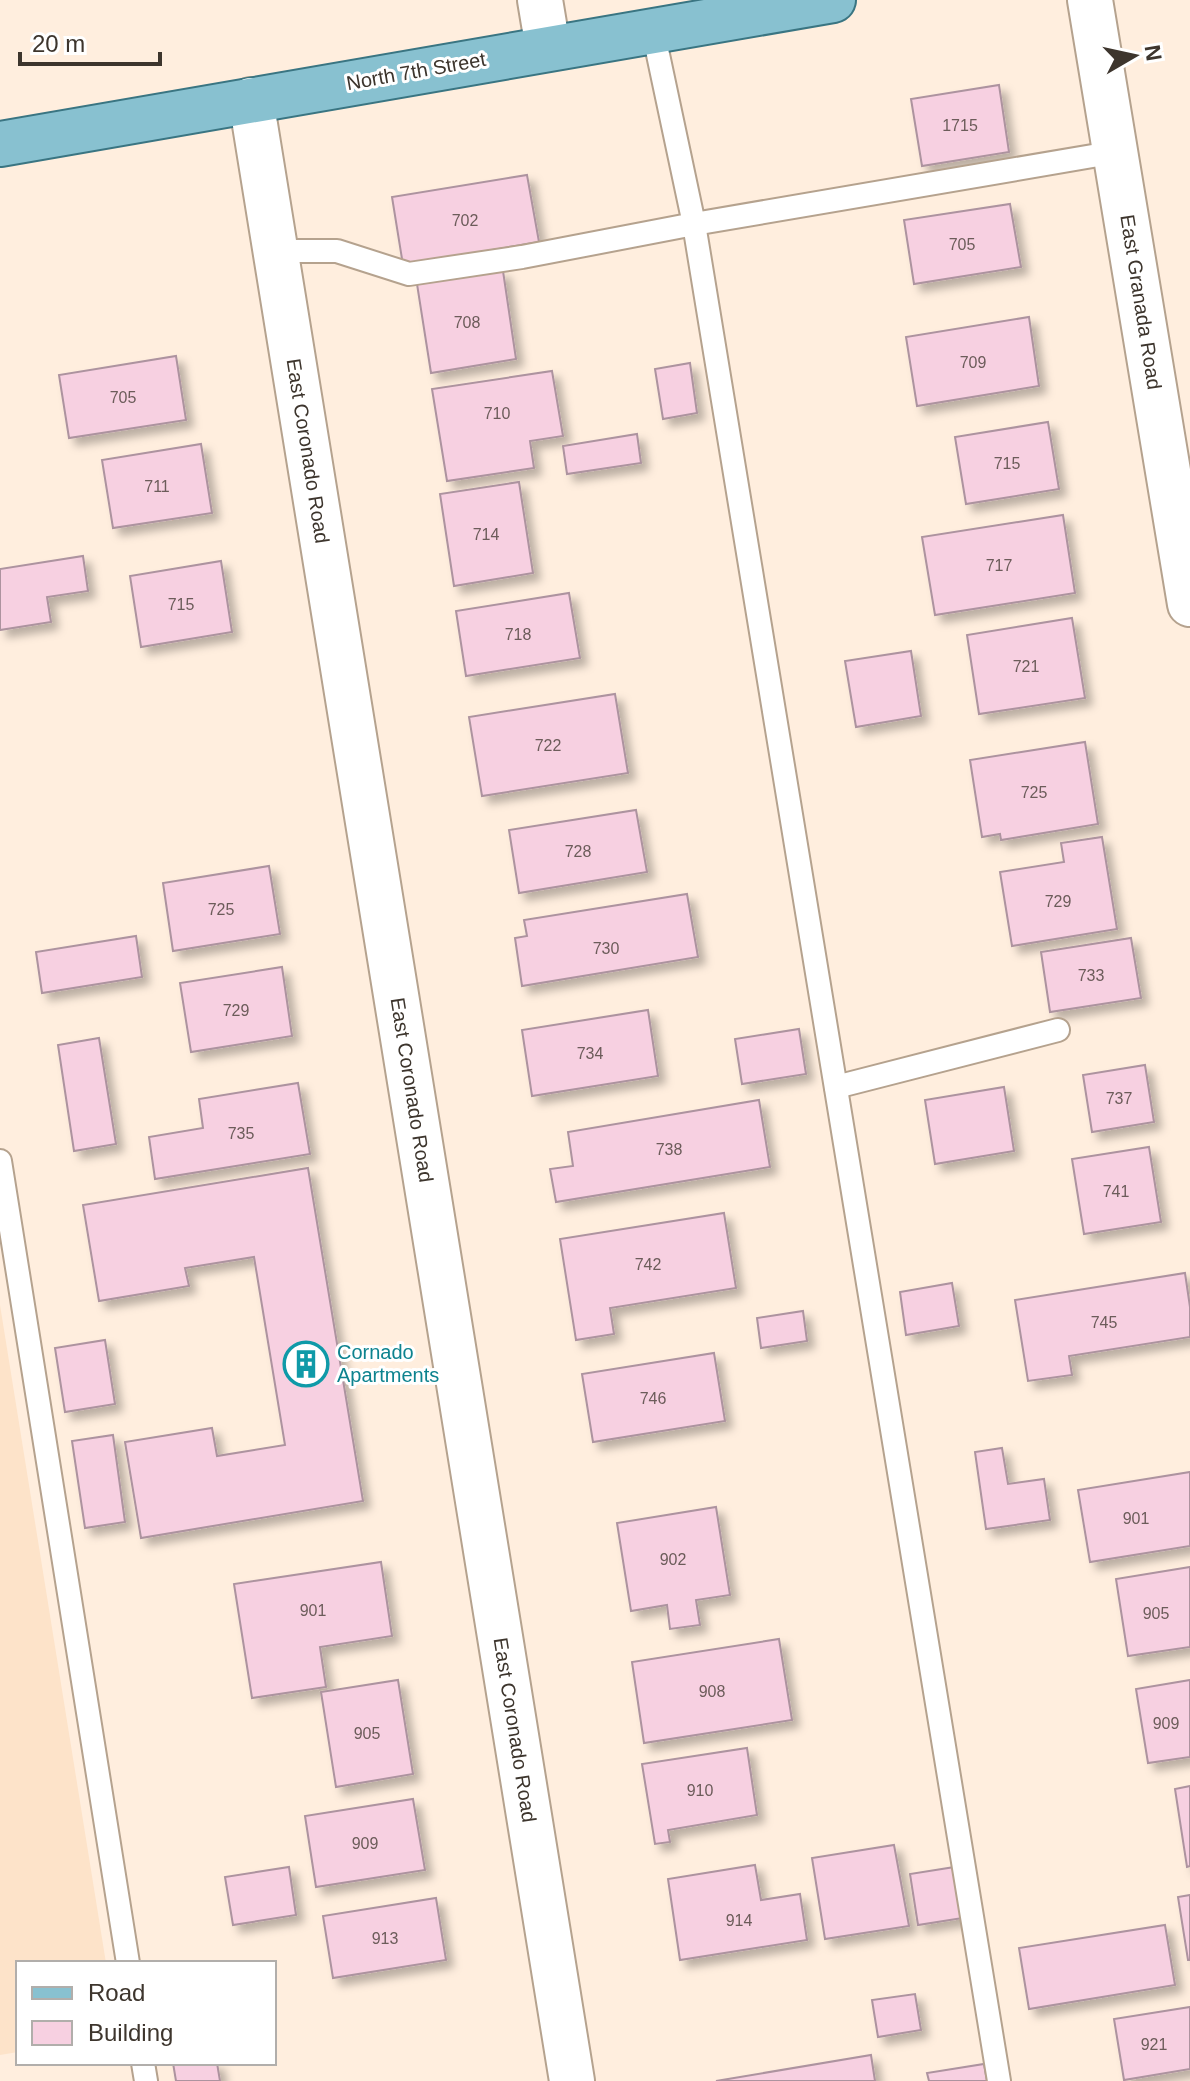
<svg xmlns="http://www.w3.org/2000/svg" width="1190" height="2081" font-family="Arial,sans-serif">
<defs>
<filter id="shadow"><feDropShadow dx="7" dy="7" stdDeviation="4" flood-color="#0004"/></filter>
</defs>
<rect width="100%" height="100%" fill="#ffeede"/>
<path fill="#fde3c9" d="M0,1305L106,1963H18V2052L0,2055Z"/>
<g fill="#f7d0e1" stroke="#ad939f" stroke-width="2" filter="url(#shadow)">
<path d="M999,85L1009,152L922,166L911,99Z"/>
<path d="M527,175L539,242L403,265L392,197Z"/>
<path d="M1010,204L1021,267L914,284L904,220Z"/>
<path d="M503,271L516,359L431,373L417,284Z"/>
<path d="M1029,317L1039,386L917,406L906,337Z"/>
<path d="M176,356L186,420L69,438L59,375Z"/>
<path d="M690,363L697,413L663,419L655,369Z"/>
<path d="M552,371L563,436L530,441L534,468L447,481L432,389Z"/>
<path d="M1048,422L1059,489L966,504L955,437Z"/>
<path d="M637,434L641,463L567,474L563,446Z"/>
<path d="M201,444L212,513L113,528L102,460Z"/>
<path d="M519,482L533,573L454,586L440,494Z"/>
<path d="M1063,515L1075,593L935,615L922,537Z"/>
<path d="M83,556L88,591L47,597L51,622L0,630V569Z"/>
<path d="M221,561L232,632L141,647L130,576Z"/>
<path d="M569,593L580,658L466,676L456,611Z"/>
<path d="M1072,618L1085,698L979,714L967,635Z"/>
<path d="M911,651L921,716L856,727L845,661Z"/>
<path d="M615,694L628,773L482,796L469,717Z"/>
<path d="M1085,742L1098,824L1001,840L1000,834L982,837L970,760Z"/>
<path d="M636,810L647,872L519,893L509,830Z"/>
<path d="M1102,837L1117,929L1012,946L1000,872L1064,862L1061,843Z"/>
<path d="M269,866L280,934L173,951L163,883Z"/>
<path d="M687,894L698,957L522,986L515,938L527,936L524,920Z"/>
<path d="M136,936L142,977L42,993L36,952Z"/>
<path d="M1131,938L1141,998L1050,1012L1041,952Z"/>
<path d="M282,967L292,1036L191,1052L180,983Z"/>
<path d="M648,1010L658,1076L532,1096L522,1030Z"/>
<path d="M799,1029L806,1074L742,1084L735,1039Z"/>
<path d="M99,1038L116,1144L74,1151L58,1045Z"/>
<path d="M1145,1065L1154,1122L1092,1132L1083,1075Z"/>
<path d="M298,1083L310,1154L155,1179L149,1137L203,1128L199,1099Z"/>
<path d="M1004,1087L1014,1151L935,1164L925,1100Z"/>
<path d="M759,1100L770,1167L556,1202L550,1169L573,1166L568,1132Z"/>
<path d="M1149,1147L1161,1222L1084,1234L1072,1159Z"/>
<path d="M308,1168L363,1501L141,1538L125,1442L212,1428L217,1456L285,1445L254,1257L185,1268L189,1286L99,1301L83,1205Z"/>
<path d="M724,1213L736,1288L610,1308L614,1334L576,1340L560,1239Z"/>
<path d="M1185,1273L1190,1307V1337L1069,1356L1072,1375L1028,1381L1015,1300Z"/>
<path d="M952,1283L959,1326L906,1335L900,1292Z"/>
<path d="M803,1311L807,1341L761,1348L757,1318Z"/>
<path d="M105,1340L115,1404L65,1412L55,1348Z"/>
<path d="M714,1353L725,1421L593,1442L582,1374Z"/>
<path d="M113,1435L125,1522L85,1528L72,1441Z"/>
<path d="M1002,1448L1008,1484L1044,1479L1050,1520L986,1529L975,1452Z"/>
<path d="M1190,1472V1546L1090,1562L1078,1490Z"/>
<path d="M716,1507L730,1595L696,1600L700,1625L670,1629L667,1605L631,1611L617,1523Z"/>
<path d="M381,1562L392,1636L320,1647L326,1687L252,1698L234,1584Z"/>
<path d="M1190,1567V1647L1128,1656L1116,1579Z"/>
<path d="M779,1639L792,1720L644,1743L632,1662Z"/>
<path d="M398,1680L413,1774L336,1787L321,1692Z"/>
<path d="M1190,1680V1757L1148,1763L1136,1689Z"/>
<path d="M747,1748L757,1815L668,1830L670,1842L655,1844L642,1764Z"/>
<path d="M1190,1786V1866L1187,1867L1175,1789Z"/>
<path d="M413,1799L425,1870L316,1887L305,1816Z"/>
<path d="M894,1845L909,1926L825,1939L812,1858Z"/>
<path d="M755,1865L761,1900L800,1894L807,1940L680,1960L668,1879Z"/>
<path d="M961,1866L969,1917L918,1925L910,1874Z"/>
<path d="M289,1867L296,1915L233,1925L225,1877Z"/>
<path d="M1190,1895V1960H1188L1178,1897Z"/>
<path d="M436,1898L446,1960L333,1978L323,1916Z"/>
<path d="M1165,1925L1175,1985L1029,2009L1019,1948Z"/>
<path d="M915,1994L921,2030L878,2037L872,2000Z"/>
<path d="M1190,2007V2069L1124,2080L1114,2019Z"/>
<path d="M871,2055L875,2081H716Z"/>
<path d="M173,2063H217L220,2081H176Z"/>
<path d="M984,2064L987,2081H929L927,2073Z"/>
</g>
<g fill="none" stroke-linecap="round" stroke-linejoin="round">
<g stroke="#b5a28e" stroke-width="26">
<g id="lane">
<path d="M276,251H337L409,274L522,257L694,224L653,31"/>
<path d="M836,1087L1058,1030"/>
<path d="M0,1161L128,1963"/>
<path d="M143,2063L146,2081"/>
<path d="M999,2081L694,224L1116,152"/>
</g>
</g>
<g stroke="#b5a28e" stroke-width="48">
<g id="street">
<path d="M540,0L548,48"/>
<path d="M1090,0L1190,604"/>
<path d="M251,100L572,2081"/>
</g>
</g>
<g stroke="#3a7582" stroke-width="48">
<path id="primary" d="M0,144L833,0"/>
</g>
<use href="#lane" stroke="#fff" stroke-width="22"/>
<use href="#street" stroke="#fff" stroke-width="44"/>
<use href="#primary" stroke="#88c1d0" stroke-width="44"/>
</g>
<defs>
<g id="building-ring" transform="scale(2.3)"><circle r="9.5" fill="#fff" stroke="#0f9aa8" stroke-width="1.5"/><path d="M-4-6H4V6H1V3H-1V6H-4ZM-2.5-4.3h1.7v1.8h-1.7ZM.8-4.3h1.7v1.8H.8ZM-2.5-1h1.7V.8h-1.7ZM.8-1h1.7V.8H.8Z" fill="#0f9aa8"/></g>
</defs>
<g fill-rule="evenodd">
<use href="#building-ring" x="306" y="1364"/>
</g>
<g text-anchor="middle" stroke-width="6" stroke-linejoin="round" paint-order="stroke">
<g font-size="16" fill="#6c5c5a">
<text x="960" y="131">1715</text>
<text x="465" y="226">702</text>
<text x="962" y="250">705</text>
<text x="467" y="328">708</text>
<text x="973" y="368">709</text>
<text x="123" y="403">705</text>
<text x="497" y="419">710</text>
<text x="1007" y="469">715</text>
<text x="157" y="492">711</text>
<text x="486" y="540">714</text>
<text x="999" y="571">717</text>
<text x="181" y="610">715</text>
<text x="518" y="640">718</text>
<text x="1026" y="672">721</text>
<text x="548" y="751">722</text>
<text x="1034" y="798">725</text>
<text x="578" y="857">728</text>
<text x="1058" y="907">729</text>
<text x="221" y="915">725</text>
<text x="606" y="954">730</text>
<text x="1091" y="981">733</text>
<text x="236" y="1016">729</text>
<text x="590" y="1059">734</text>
<text x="1119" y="1104">737</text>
<text x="241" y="1139">735</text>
<text x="669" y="1155">738</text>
<text x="1116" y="1197">741</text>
<text x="648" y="1270">742</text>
<text x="1104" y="1328">745</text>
<text x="653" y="1404">746</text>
<text x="1136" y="1524">901</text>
<text x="673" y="1565">902</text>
<text x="313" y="1616">901</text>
<text x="1156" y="1619">905</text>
<text x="712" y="1697">908</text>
<text x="1166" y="1729">909</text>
<text x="367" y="1739">905</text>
<text x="700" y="1796">910</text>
<text x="365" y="1849">909</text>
<text x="739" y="1926">914</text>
<text x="385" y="1944">913</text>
<text x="1154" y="2050">921</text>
</g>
<g font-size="20" fill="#3d352d" stroke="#fff">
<text transform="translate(416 71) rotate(-10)" y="7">North 7th Street</text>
<text transform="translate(1141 302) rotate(81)" y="7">East Granada Road</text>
<text transform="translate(308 451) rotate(81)" y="7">East Coronado Road</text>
<text transform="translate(412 1090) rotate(81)" y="7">East Coronado Road</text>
<text transform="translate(515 1730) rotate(81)" y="7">East Coronado Road</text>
</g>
<g font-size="20" fill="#0d838f" stroke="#fff" text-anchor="start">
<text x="337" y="1359">Cornado<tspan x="337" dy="23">Apartments</tspan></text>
</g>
</g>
<rect x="16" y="1961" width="260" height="104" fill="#ffffff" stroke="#b1aeab" stroke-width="2"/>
<rect x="32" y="1987" width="40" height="12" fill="#88c1d0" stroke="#b1aeab" stroke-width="2"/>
<text x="88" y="2001" font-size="24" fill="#3d352d">Road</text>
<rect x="32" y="2021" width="40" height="24" fill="#f7d0e1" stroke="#b1aeab" stroke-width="2"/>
<text x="88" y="2041" font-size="24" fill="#3d352d">Building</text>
<g transform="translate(1134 56) rotate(81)" stroke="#ffffff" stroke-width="6" paint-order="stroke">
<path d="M0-6L14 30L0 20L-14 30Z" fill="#3d352d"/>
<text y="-12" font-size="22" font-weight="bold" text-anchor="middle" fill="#3d352d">N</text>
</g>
<path d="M20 52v12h140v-12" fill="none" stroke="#3d352d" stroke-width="4"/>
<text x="32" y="52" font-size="24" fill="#3d352d" stroke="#ffffff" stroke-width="6" paint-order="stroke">20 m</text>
</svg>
